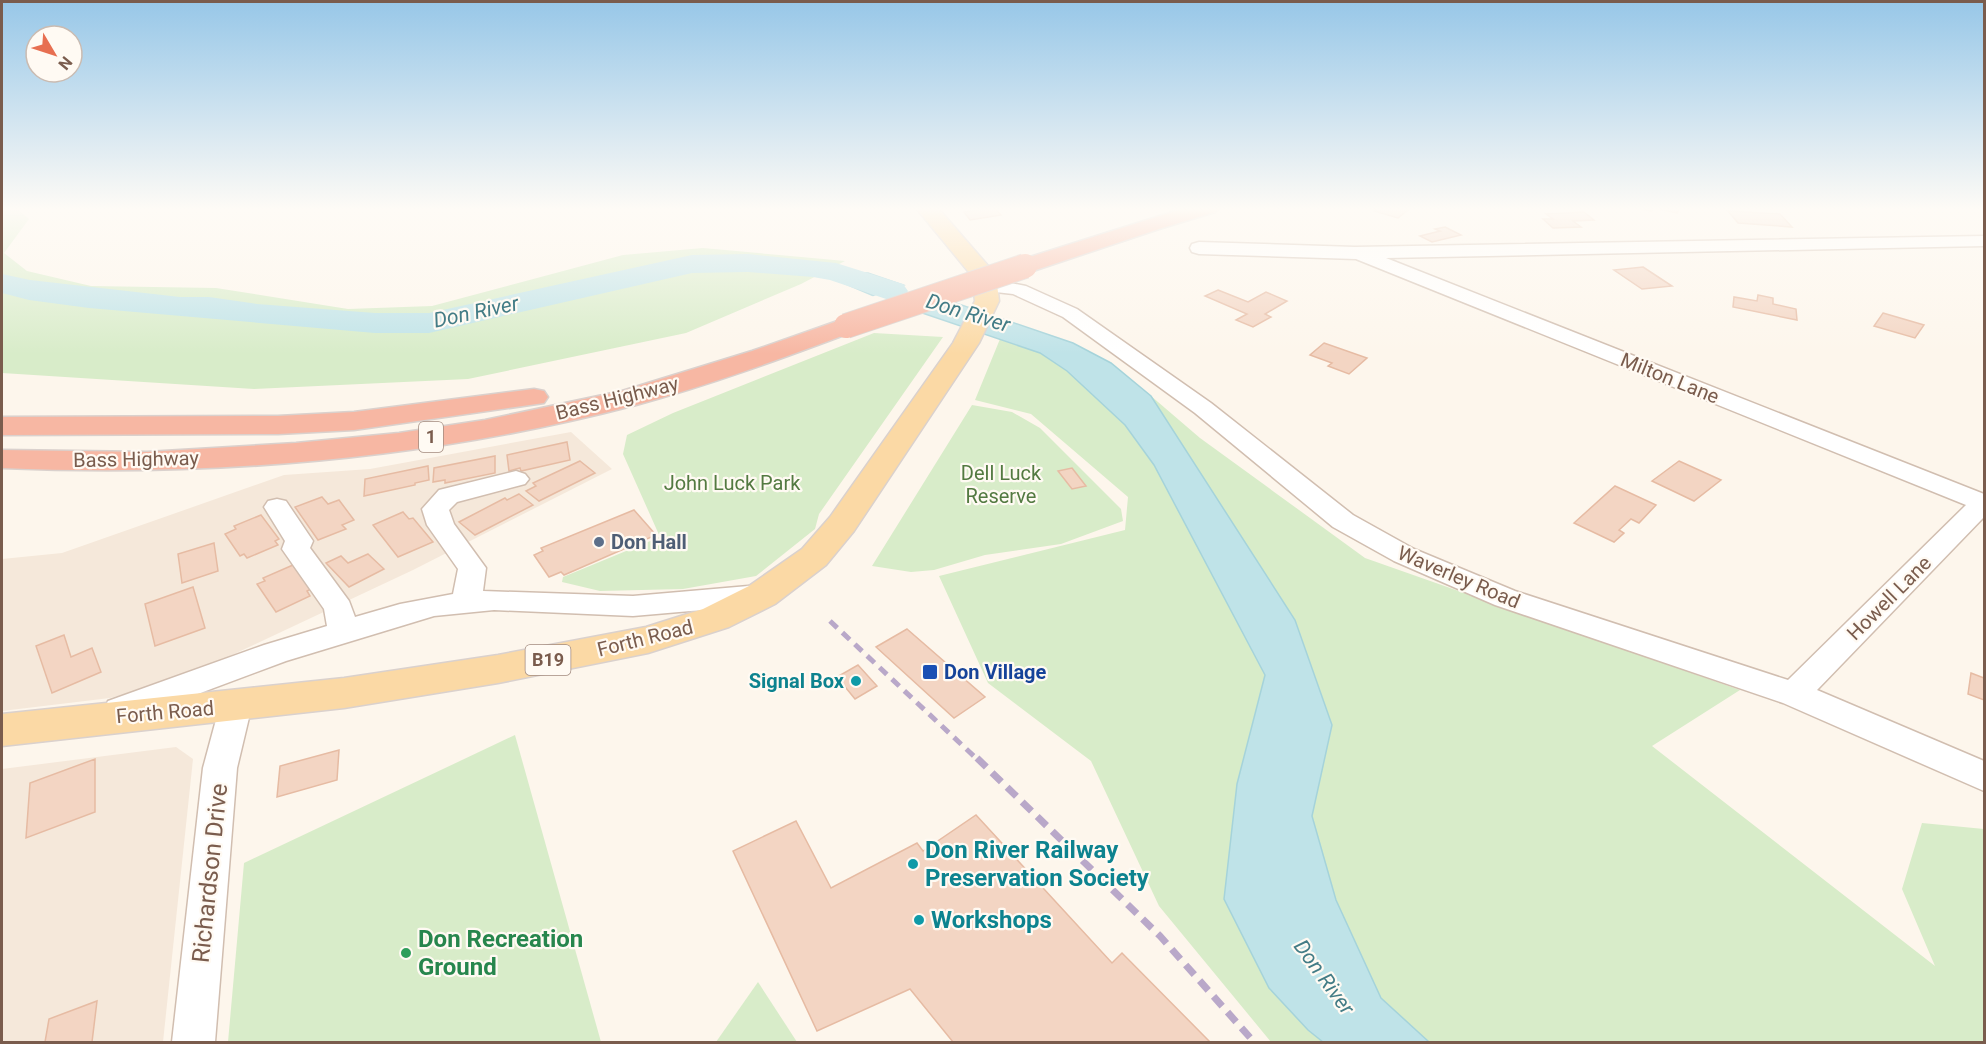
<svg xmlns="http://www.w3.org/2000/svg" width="1986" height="1044" font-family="Roboto,sans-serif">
<rect width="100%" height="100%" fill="#fdf6ec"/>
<g fill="#f5e8da">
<path d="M571,432L612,469L413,570L181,679L110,698L2,711V559L62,553L284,475L370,469Z"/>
<path d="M176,747L193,759L163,1042H2V769Z"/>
</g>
<g fill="#d8ecc9">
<path d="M2,208H16L29,219L4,253L27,271L91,286L216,288L348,309L432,306L623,255L703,248L845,261L801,284L686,333L468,379L254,389L2,373Z"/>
<path d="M874,333L943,337L819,514L815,529L756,576L683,589L600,591L562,582L563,577L660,537L623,454L627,435L673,413Z"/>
<path d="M1000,339L1040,353L1067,371L1125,425L1154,465L1265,675L1237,784L1308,1030L1323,1042H1271L1159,906L1091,761L988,683L939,576L1125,530L1128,497L1031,414L975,400Z"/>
<path d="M1151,396L1200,438L1365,558L1740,690L1652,746L1935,966L1902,889L1922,823L1984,829V1042H1429L1381,998L1336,900L1312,816L1332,725L1295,620Z"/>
<path d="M972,405L1012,412L1040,428L1121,509L1123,521L1061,544L985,555L934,570L911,572L872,566Z"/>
<path d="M515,735L601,1042H228L244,863Z"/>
<path d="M758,982L797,1042H716Z"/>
</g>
<path fill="#bfe3e8" stroke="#a5d3da" stroke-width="1.5" d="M836,272L868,273L1073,343L1111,363L1151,396L1295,620L1332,725L1312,816L1336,900L1381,998L1429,1042H1323L1308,1030L1269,988L1224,899L1237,784L1265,675L1154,465L1125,425L1067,371L1040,353L881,299L843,283Z"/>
<path fill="#fdf6ec" d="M912,283L955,298L912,313L871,297Z"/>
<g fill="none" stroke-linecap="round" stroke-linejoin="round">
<path fill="#bfe3e8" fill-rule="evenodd" d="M748,254L836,263L903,284L908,291L903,298L892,301L830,280L813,277L748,272L692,273L429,333H375L89,308L29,300L2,293V274L30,280L180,297H209L257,304L375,313H429L692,255Z"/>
</g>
<g fill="#f3d5c3" stroke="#e6bba3" stroke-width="1.5">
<path d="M995,208L1001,215L970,220L964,212Z"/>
<path d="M1378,208H1401L1408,210L1398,218L1374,211Z"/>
<path d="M1636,208H1680L1677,213L1654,208L1651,211Z"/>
<path d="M1728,211L1780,214L1792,227L1738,223Z"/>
<path d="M1584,212L1594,220L1573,221L1581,227L1553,228L1543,219H1553L1546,214Z"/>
<path d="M1445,227L1461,235L1432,242L1420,236L1440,231L1435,229Z"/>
<path d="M1643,267L1672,286L1642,289L1614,270Z"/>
<path d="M1218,290L1248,302L1266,292L1287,301L1265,314L1271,317L1253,327L1236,320L1247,314L1205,296Z"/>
<path d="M1758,295L1773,298V304L1796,309L1797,320L1733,307L1734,297L1757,301Z"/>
<path d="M1883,313L1924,325L1915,338L1874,326Z"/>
<path d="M1324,343L1367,358L1349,374L1328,366L1332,363L1310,355Z"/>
<path d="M567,442L570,460L521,471L520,468L509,471L507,455Z"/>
<path d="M495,456V473L445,483V480L433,482L434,468Z"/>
<path d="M580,461L595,473L539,501L526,491L536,486L533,483Z"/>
<path d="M1679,461L1721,480L1694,501L1652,481Z"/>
<path d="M428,466L429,480L415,483V485L364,496L365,479Z"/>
<path d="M1072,468L1086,486L1072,489L1058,471Z"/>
<path d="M1615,486L1656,505L1639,523L1631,519L1619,530L1624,533L1614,542L1574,523Z"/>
<path d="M519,494L533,505L475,535L459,522L505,498L507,500Z"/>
<path d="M322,497L328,504L339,500L354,520L342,525L346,529L318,540L295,507Z"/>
<path d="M634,510L656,535L564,575L561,572L549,577L534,555L543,551L541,548Z"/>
<path d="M403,512L409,519L413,518L433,542L398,557L373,525Z"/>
<path d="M261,515L279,539L275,541L278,545L247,558L244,554L240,556L225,534L236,529L234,526Z"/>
<path d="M214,543L218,571L182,583L178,554Z"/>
<path d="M368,554L384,569L349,587L326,563L341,556L348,563Z"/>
<path d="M293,565L311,589L307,591L310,596L276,612L257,584L265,581L263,578Z"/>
<path d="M193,587L205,628L155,646L145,604Z"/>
<path d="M907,629L985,697L954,718L876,647Z"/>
<path d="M64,635L71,657L92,648L101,672L52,693L36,646Z"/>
<path d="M858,665L877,686L855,699L837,677Z"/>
<path d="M1971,673L1984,678V700L1968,694Z"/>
<path d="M339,750L337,780L277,797L280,766Z"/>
<path d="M95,759V812L26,838L30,783Z"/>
<path d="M976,815L1112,963L1122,953L1210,1042H953L910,989L817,1031L733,851L796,821L831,888L917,843L923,851Z"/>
<path d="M97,1001L92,1042H45L49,1019Z"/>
</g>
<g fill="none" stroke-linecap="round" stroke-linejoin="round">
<g stroke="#d1beb0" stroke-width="3">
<g id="minor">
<path d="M1984,236V246L1386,258L1984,494V517L1817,690L1984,761V791L1783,703L1495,605L1394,561L1333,527L1195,413L1063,317L1013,294L978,290L975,286L978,282L996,280L1026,286L1077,309L1211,403L1353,515L1414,549L1515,591L1788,680L1966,505L1356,259L1199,254L1192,252L1190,248L1192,244L1199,242L1355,247Z"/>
<path d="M516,471L525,474L529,479L525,484L457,502L449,510L454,524L486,568L483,591L633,596L760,585L770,588L775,595L770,602L760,605L633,616L494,610L434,616L286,661L120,723L108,719L104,710L108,701L264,645L327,626L324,609L282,549L285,541L264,507L268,501L277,499L286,501L313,541L310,548L349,601L355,617L400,604L453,594L458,569L427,525L422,509L439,490Z"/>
<path d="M236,693L248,696L252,705L237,768L215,1042H172L203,768L220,705L224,696Z"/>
</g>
</g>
<g stroke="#dad1cd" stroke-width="3">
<path id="major" d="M916,208H938L996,275L999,301L979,343L854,531L826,565L775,604L729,627L648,653L498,683L344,708L2,746V714L344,678L498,655L646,627L703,609L749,586L802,549L830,517L953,343L975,301L972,276Z"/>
</g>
<g stroke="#dad1cd" stroke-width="3">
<g id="highway">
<path d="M1185,208H1219L1215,212L1159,229L1033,271L1025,273L1017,271L1013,266L1017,261Z"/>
<path d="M846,318L855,321L859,326L855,331C783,358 710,385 636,405C430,459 213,477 2,468V450L147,452L296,443L399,433L485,420L622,391L752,351Z"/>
<path d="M534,389L544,391L548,397L544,403L354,430L278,434L2,435V417L278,416L354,412Z"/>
</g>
</g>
<use href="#minor" fill="#fff" fill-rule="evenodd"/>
<use href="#major" fill="#fbd9a5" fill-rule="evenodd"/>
<use href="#highway" fill="#f7b7a3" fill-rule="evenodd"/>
<path stroke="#b9a8c9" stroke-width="5" stroke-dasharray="10 7" stroke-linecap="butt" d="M830,621L978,760"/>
<path stroke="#b9a8c9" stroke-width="7" stroke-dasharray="13 8" stroke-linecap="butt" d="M977,758L1160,936L1254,1042"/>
<g stroke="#dad1cd" stroke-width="26" stroke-linecap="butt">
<path id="highway-bridge" d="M846,326L1025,266"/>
</g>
<use href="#highway-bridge" stroke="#f7b7a3" stroke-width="24"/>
</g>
<linearGradient id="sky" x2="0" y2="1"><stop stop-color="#97c7e8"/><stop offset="0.59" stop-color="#fefbf6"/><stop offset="1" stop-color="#fefbf6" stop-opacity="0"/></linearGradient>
<rect width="1986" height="354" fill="url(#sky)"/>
<circle fill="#5c6f8a" stroke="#fffaf3" stroke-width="2" cx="599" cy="542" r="6"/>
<rect fill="#1a4fb4" stroke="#fffaf3" stroke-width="2" x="922" y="664" width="16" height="16" rx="3"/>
<g fill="#0f9aa8" stroke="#fffaf3" stroke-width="2">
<circle cx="856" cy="681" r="6"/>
<circle cx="913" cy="864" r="6"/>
<circle cx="919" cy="920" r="6"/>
</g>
<circle fill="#2e9e5b" stroke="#fffaf3" stroke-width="2" cx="406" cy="953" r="6"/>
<g text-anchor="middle" stroke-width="4.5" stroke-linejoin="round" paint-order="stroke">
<g fill="#fffaf3" stroke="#a28b7f" stroke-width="1.5">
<rect x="419" y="422" width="24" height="30" rx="4.5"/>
<rect x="525.5" y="645" width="45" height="30" rx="4.5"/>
</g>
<g font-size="18" font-weight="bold" fill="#7a5c4d">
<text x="431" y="443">1</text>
<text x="548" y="666">B19</text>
</g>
<g font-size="20" fill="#7a5c4d" stroke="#fffaf3">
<text transform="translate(1670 378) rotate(22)" y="7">Milton Lane</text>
<text transform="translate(617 398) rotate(-14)" y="7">Bass Highway</text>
<text transform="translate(136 459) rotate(-1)" y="7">Bass Highway</text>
<text transform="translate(1459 577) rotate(23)" y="7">Waverley Road</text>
<text transform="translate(1889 598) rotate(-45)" y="7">Howell Lane</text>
<text transform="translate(645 638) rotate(-14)" y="7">Forth Road</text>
<text transform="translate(165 712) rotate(-5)" y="7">Forth Road</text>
</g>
<g font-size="20" fill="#537a41" stroke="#fffaf3">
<text x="1001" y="480">Dell Luck<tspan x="1001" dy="23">Reserve</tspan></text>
<text x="732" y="490">John Luck Park</text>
</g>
<g font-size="20" font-weight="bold" fill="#4e5e75" stroke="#fffaf3" text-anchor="start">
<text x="611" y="549">Don Hall</text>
</g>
<g font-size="20" font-weight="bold" fill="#164399" stroke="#fffaf3" text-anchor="start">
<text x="944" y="679">Don Village</text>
</g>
<g font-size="20" font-weight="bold" fill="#0d838f" stroke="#fffaf3" text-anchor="end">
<text x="844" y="688">Signal Box</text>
</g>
<g font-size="21" font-style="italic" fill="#437c86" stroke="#fffaf3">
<text transform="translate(476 312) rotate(-12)" y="7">Don River</text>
<text transform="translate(968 313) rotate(17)" y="7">Don River</text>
<text transform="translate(1324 977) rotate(54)" y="7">Don River</text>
</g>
<g font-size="24" font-weight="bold" fill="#0d838f" stroke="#fffaf3" text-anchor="start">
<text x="925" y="858">Don River Railway<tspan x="925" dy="28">Preservation Society</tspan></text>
<text x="931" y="928">Workshops</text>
</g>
<g font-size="24" fill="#7a5c4d" stroke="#fffaf3">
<text transform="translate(210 873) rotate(-84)" y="8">Richardson Drive</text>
</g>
<g font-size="24" font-weight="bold" fill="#27864d" stroke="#fffaf3" text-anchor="start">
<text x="418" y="947">Don Recreation<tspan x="418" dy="28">Ground</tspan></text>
</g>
</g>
<rect width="1986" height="1044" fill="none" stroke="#7a5c4d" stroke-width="6"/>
<g transform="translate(54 54) rotate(129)"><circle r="28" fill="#fffaf3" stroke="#cabbb1" stroke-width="1.5"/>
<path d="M0-4.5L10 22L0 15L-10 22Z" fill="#e76f51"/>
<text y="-9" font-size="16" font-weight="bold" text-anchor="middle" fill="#7a5c4d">N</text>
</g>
</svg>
